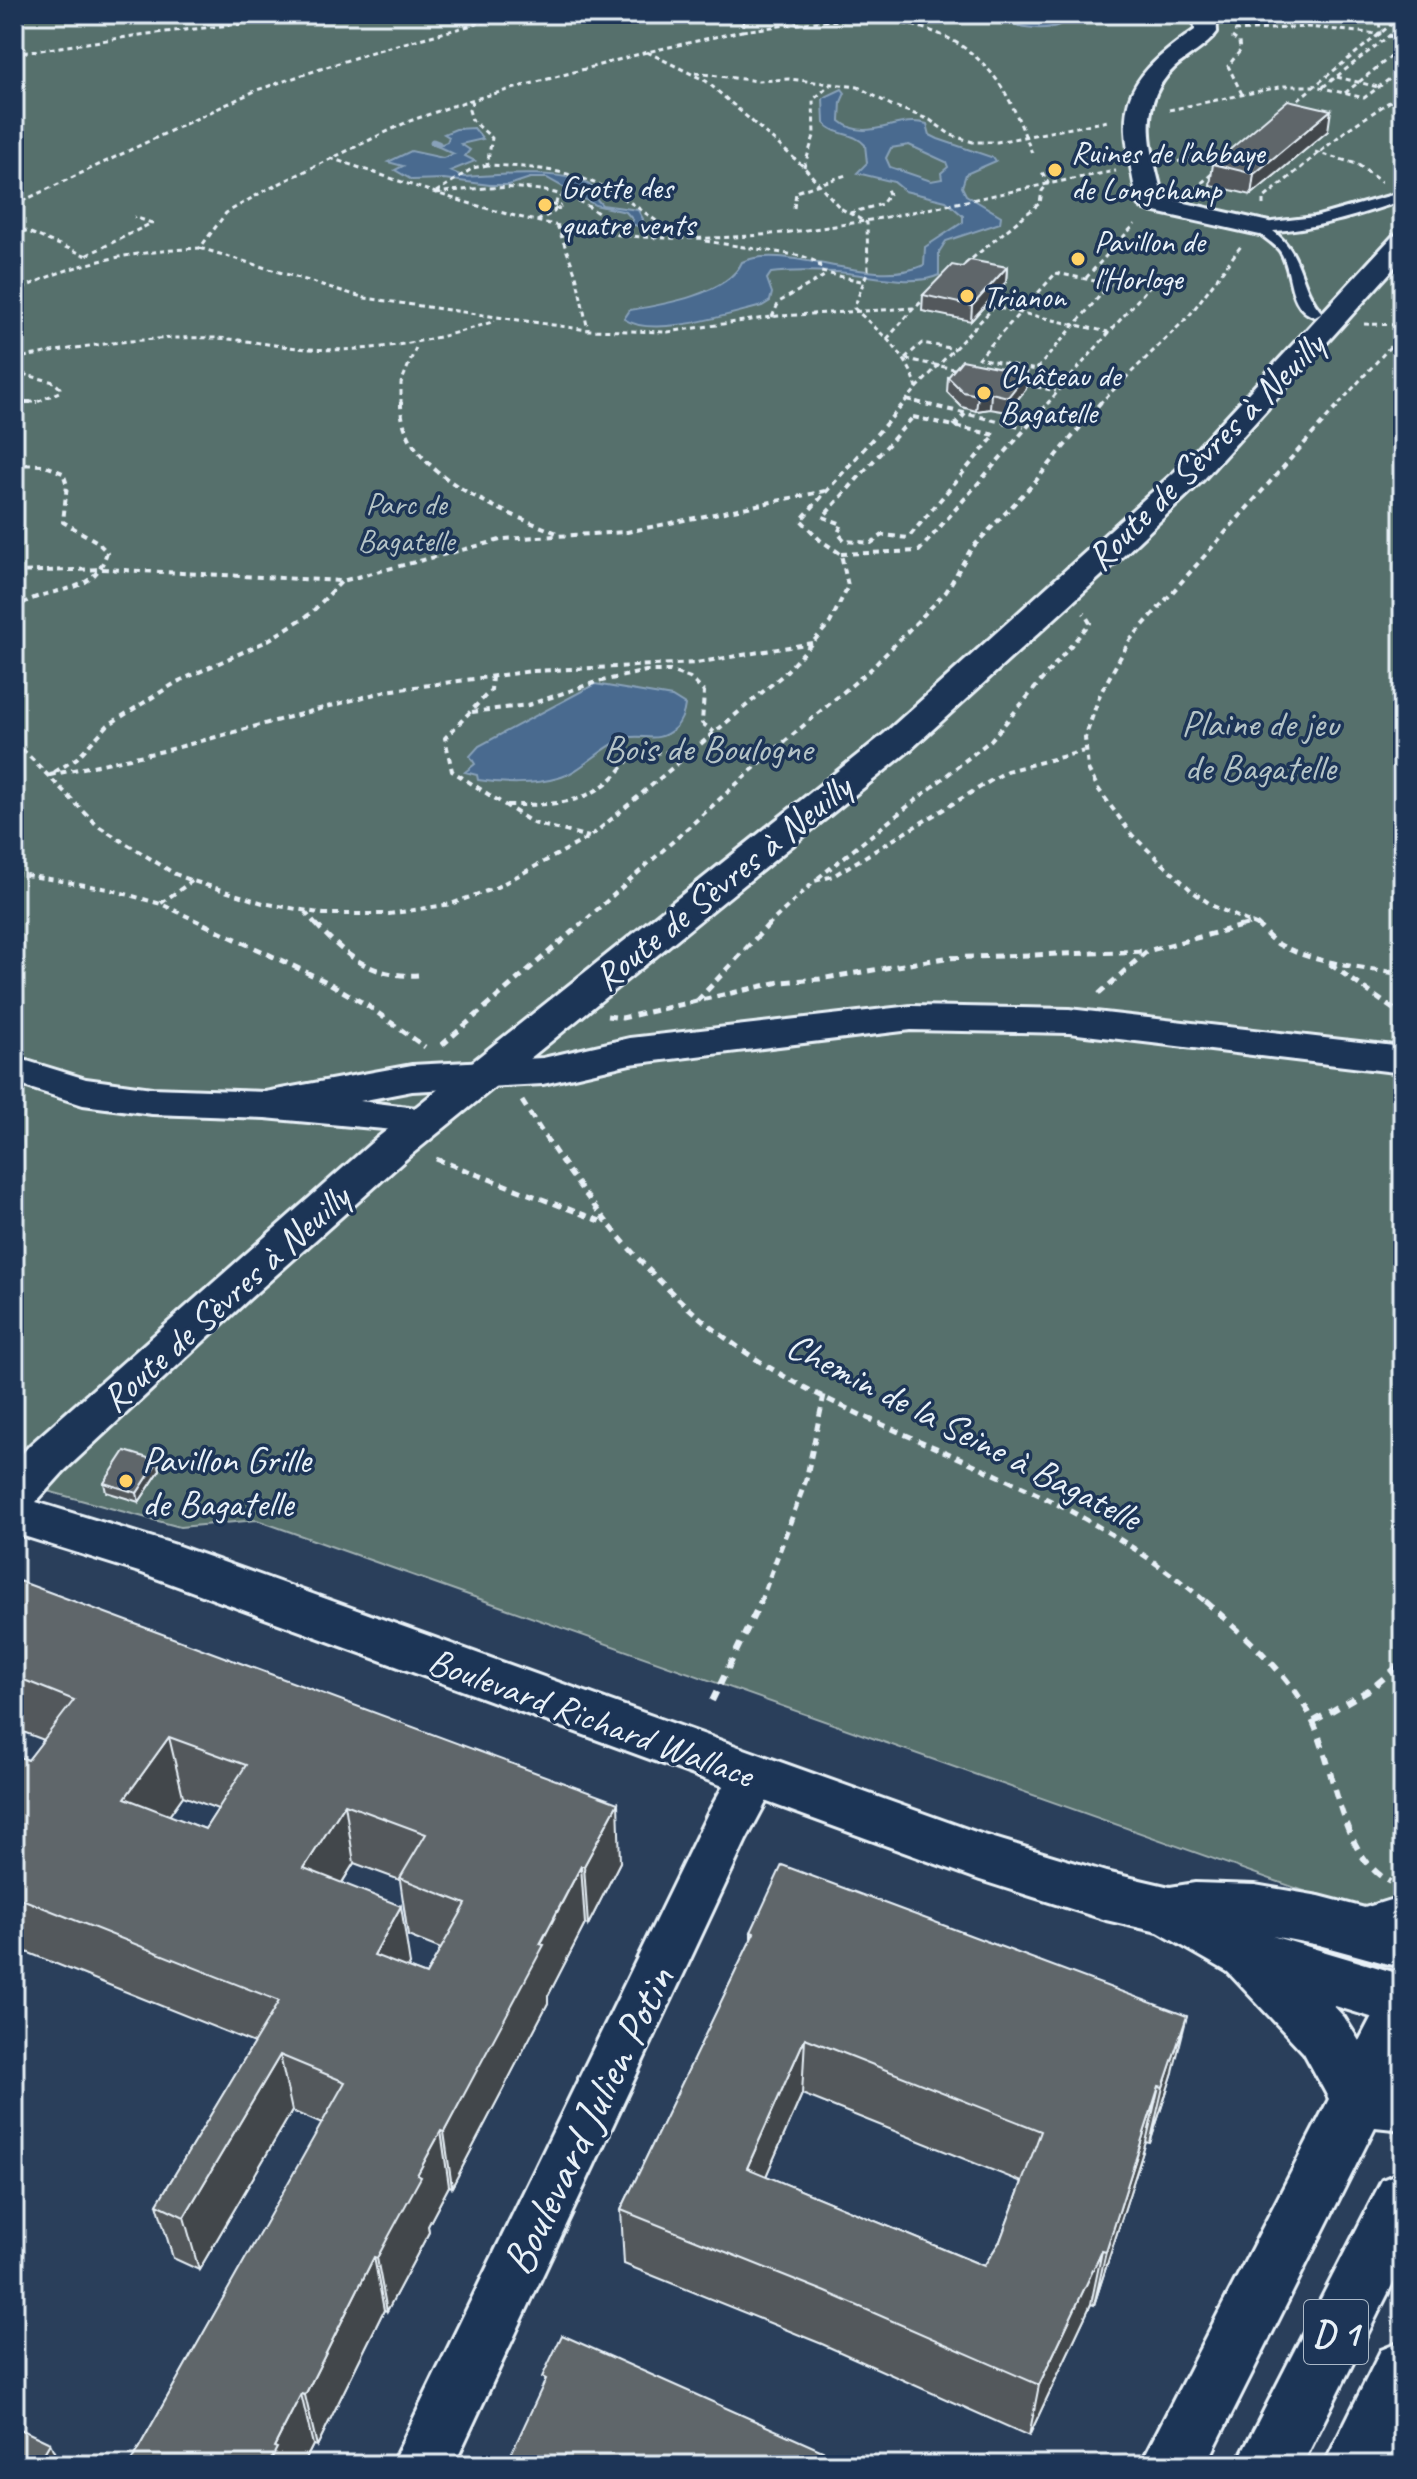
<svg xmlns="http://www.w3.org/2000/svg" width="1417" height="2479" font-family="Caveat,sans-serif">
<rect width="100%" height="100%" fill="#2a3f5b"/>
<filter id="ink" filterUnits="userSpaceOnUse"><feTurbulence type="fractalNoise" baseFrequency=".0125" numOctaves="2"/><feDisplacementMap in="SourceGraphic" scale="16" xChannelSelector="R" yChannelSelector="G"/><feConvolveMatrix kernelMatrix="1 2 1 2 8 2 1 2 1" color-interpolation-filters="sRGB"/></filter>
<g filter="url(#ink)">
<path fill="#576f6c" stroke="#a0b0b2" stroke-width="2" d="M14,14H1403V1926L257,1520L180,1527L14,1482Z"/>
<g fill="#486b8f" stroke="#88a1b9" stroke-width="2" fill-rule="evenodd">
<path d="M1002,14H1031L1040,18L1051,14H1071L1070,18C1066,20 1063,23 1059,25C1045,31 1014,28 1004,19Z"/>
<path d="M842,89L845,93L841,102L840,121C867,144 898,114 927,124L930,135L938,139L994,158L996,161L966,174L962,187L966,195L1001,216L1000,223L946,241L939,252V275C912,288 864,273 834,272C814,271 791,270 771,273L767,279L772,293L770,301L762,306C729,314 653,339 624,319L630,310C662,305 728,294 742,262C785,241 870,290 924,265L925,247L963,222V216L946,201L905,191L894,182L857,173L867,163L865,145C854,132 835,136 824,123L823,98ZM909,145L946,162L948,167L941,173L942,179L931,181L890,167L886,158L891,148Z"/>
<path d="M474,128L483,139L461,144L470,150L465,156L475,161L450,171L465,177C494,175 573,168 593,188V195L602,205L638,210L643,219L641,227L631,224L633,220L626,212L595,205L547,178H530L509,185H490L444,179L412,180L395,170L403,166L388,162L411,151L443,158L454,154L437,146L447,142L449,137L444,134L456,129Z"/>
<path d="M595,684L672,697L685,705C684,713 681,722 675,728C657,745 642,733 627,738C602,745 582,772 558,778C534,785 502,784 478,780L477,775L465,772L475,764L470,756L479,746Z"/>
</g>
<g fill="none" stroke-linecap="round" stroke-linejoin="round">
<path stroke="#88a1b9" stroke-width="7" d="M433,142L438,144"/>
<g stroke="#e8f1f8" stroke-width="6">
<path id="lane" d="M1403,192V200C1361,214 1317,229 1273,231C1305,256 1297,284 1322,313L1315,317C1286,307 1294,272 1280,251C1274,243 1263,237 1255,230V224L1315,217Z"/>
</g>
<g stroke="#e8f1f8" stroke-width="6">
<g id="street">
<path d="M1194,14H1216L1217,32C1207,47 1187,56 1174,68C1135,106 1152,152 1163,198L1269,222L1273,227L1269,232L1260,235L1151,211L1142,208L1138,203C1120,111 1111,88 1195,30Z"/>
<path d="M911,1006L1069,1009L1403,1047V1073L1069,1033L911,1030L630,1064L543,1084L412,1091L360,1101L441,1111L447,1120L441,1129L427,1133L265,1118L152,1114L83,1105L14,1083V1057L86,1079L152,1088L265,1092L412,1065L543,1058L630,1038Z"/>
<path d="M755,1755L773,1761L780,1776L746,1840L454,2465H391L708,1813L737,1761Z"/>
</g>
</g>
<g stroke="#e8f1f8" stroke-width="6">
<path id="secondary" d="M1403,234V258L1203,480L1123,556L910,750L407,1158L249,1299L64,1471L36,1502L173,1544L981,1834L1106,1872L1170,1887L1195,1883L1255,1885L1319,1896L1403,1918V1968L1319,1945L1272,1936L1403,1975V2027L1248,1979L1228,1972L1158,1932L1106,1920L980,1880L142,1573L14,1533V1463L30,1445L377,1138L884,734L1181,466L1393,236Z"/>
</g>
<g stroke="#e8f1f8" stroke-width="6">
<g id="primary">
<path d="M1403,1896V1944L1365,1955L1345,1948L1337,1931L1345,1914Z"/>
<path d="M1248,1929L1268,1936L1344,2017L1359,2041L1383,1995L1403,1987V2130L1375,2127L1206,2465H1140L1329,2099L1304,2053L1228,1972L1220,1954L1228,1936Z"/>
<path d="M1403,2171V2263L1302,2465H1236L1382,2180Z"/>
<path d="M1403,2341V2439L1390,2465H1324L1381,2350Z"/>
</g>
</g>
<g stroke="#e8f1f8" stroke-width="3" stroke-dasharray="5 4" stroke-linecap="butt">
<path d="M920,22L946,14"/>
<path d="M742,31C821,21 925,0 986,67C1009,91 1020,123 1032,153"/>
<path d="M1234,31L1307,27L1380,34L1379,14"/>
<path d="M1388,36L1403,39"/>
<path d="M1232,37L1239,42L1240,51L1228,66L1243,96"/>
<path d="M647,52L706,81L804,167L840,208L867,223L868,270L854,308C879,332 908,353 917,388L903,404"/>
<path d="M14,54L147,34L335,14"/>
<path d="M695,73L758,81L789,79L858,87L891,105L930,120L951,135L973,142H997L1108,121"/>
<path d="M1337,77L1378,87"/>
<path d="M1323,87L1403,25"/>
<path d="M1345,93L1403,47"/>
<path d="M473,101L469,110L472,120L492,138L487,165C581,168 606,182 679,238"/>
<path d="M1291,105L1403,15"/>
<path d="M1169,110L1284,86H1315L1364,98L1403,69"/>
<path d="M1315,152L1357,164L1381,182"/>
<path d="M330,158C422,188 514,223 611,234C784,254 948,200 1116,171"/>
<path d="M1169,163L1231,153"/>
<path d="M804,167L814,136L813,100L830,85"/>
<path d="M1195,189L1215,171"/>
<path d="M436,192L473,168L487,165"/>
<path d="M436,193C491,186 562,179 605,219L597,232"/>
<path d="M14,205L257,90L378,50L514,14"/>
<path d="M1263,205V199L1348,129L1403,93"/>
<path d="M794,208L796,192L846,175"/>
<path d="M555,209L563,208"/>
<path d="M850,213L882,204L889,194L887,189"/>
<path d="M537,221L554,212L557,199L561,197"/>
<path d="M557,225L576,275L588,330"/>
<path d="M14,226L62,246"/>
<path d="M705,241L802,256L819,263L821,272L861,281"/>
<path d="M65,247L87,256"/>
<path d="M200,248L365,298L588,330L668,332L778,316L915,308L926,297"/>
<path d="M87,255L152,223L134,217"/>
<path d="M958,270L1040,203L1042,191L1048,183L1041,170"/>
<path d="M1056,273L1110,284L1036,370L979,358Z"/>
<path d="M1086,278L1135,224"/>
<path d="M14,293C73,261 134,252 200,248L226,213L264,191L407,122L464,102L647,52L742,31L745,14"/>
<path d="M772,317L779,302L826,275"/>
<path d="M1364,324L1403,325"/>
<path d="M887,339L914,308"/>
<path d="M905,358L922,343L955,349"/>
<path d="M14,359C80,346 146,336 213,338C246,339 277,347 310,349C373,353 435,341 495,321"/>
<path d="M906,359L959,370"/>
<path d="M14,372L54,382L60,388L59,392L37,402H14"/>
<path d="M1019,383L1056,391"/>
<path d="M917,388L994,307L1108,332"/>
<path d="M908,400L925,404"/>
<path d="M401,404V383L417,345"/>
<path d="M1047,404L1154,281"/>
<path d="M1099,404L1189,316L1241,246"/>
<path d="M1339,404L1403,332"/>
</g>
<g stroke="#e8f1f8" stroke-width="4" stroke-dasharray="6 5" stroke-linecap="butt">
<path d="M14,402H37"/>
<path d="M401,402C399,474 502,511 557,533"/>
<path d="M916,402L1024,427"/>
<path d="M913,417L995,435L908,538L883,535L871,543L845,541L838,533L842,524L823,517Z"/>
<path d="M14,418V426"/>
<path d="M954,426L965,414"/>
<path d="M14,464L43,465L63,473L67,485L63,522L96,541L107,552C92,602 48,581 14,610"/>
<path d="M841,554L919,551L1049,402"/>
<path d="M14,572L102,569L341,581"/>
<path d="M812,643L696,663L532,671L386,691L168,750L50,775L77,758L108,725L177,682L265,642L310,614L342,581L504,539L627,532L825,491"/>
<path d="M492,676L491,690L445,738L452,771L533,823L589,837"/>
<path d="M472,712L528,705L593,683L646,671H670L690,678L704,692L702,723L714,732"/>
<path d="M14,741L98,826L175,874L193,881L263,903L324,914H389L451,904L495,888L590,837L784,674L830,623L848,586L841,554L820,540L801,520L905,402"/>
<path d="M507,805C565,805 599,804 633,753L689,752"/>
<path d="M14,873L108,889L161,904L208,926"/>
<path d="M818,878L991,740L1090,623L1084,613"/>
<path d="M161,903L192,881"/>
<path d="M305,912L317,926"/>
<path d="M579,926L771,753L872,668L946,592L971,549L1034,483L1101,402"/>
<path d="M767,926L815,881L833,876L1007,771L1084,751"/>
<path d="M1241,926L1253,923"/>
<path d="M1258,926L1213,906L1192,891L1132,835L1099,790L1088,769L1085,738L1100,694L1130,640L1341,402"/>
</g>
<g stroke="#e8f1f8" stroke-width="5" stroke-dasharray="8 6" stroke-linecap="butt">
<path d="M204,924L329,983L368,1006L425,1047"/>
<path d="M316,924C345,956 373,978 418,975"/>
<path d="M1256,924C1264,931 1270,940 1280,945C1317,964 1363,968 1403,974"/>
<path d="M1330,964L1403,1016"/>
<path d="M1099,994L1147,951L1249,924"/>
<path d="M697,1001L769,924"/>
<path d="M607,1016L622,1018L780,982L820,979L945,958L1147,951"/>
<path d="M442,1045L581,924"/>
<path d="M522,1101C581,1195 648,1285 741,1349C820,1404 914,1436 1001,1477C1076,1511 1145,1550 1207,1603"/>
<path d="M436,1159L603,1222"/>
<path d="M760,1603L806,1480L824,1395"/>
</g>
<g stroke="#e8f1f8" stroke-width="6" stroke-dasharray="10 8" stroke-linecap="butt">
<path d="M1205,1601C1241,1633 1281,1666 1306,1708C1337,1761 1335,1851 1390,1882"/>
<path d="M712,1701L761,1601"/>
<path d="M1314,1721L1372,1688L1403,1662"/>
</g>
<use href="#lane" fill="#1d3557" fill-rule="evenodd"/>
<use href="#street" fill="#1d3557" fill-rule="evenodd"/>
<use href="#secondary" fill="#1d3557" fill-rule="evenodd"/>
<use href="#primary" fill="#1d3557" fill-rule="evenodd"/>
<path stroke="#e8f1f8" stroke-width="3" stroke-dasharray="5 4" stroke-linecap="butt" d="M551,205L562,206"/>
</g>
<g fill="#52585c" stroke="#e8f1f8" stroke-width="2" fill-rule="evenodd">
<path d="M1328,131L1251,195L1210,185L1213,164Z"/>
<path d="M1007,267L1006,282L971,321L922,311L923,295Z"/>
<path d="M1027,373L1026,389L1007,412L990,409L976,411L962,407L947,392L948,377Z"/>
<path d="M158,1461L160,1470L139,1502L106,1492L104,1483Z"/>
<path d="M14,1579L620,1862L588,1925L585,1924L548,1996V2003L452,2187L449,2186L428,2226L429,2232L387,2311L384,2310L317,2446L313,2445L303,2465H129L322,2124L292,2111L199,2270L173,2258L157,2204L254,2043L14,1947V1755L28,1760L44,1740L18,1730L14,1736ZM183,1796L218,1809L205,1829L169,1816ZM354,1863L400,1880L408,1936L441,1949L426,1975L407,1968L410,1964L342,1883Z"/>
<path d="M751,1932L1173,2072L1150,2143L1146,2142L1094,2305L1091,2304L1029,2436L822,2344L624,2264L621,2210L751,1940ZM802,2094L1022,2182L1000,2241L984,2266L766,2176Z"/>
</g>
<g fill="#42474b" stroke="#e8f1f8" stroke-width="2">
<path d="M1331,110L1328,131L1251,195L1254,174Z"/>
<path d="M1007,267L1006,282L971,321L972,306Z"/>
<path d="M1027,373L1026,389L1007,412L1008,397Z"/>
<path d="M991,393L990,409L976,411L978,395Z"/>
<path d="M158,1461L160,1470L139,1502L137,1493Z"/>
<path d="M14,1716L18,1730L14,1736Z"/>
<path d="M169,1737L183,1796L140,1857L125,1798Z"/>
<path d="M618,1803L620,1862L588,1925L584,1866Z"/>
<path d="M345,1804L354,1863L315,1926L304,1868Z"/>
<path d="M581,1866L585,1924L548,1996V2003L452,2187L444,2132Z"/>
<path d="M401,1906L410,1964L383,2012L374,1955Z"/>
<path d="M1187,2016L1173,2072L1150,2143L1163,2087Z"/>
<path d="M805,2038L802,2094L746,2222L747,2168Z"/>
<path d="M280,2055L292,2111L199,2270L184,2217Z"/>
<path d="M1159,2086L1146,2142L1094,2305L1106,2252Z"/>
<path d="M441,2131L449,2186L428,2226L429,2232L387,2311L377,2258L417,2175Z"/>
<path d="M1102,2251L1091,2304L1029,2436L1039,2385Z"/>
<path d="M374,2257L384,2310L317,2446L305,2395Z"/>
<path d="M301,2394L313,2445L303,2465H268L274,2447Z"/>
<path d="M50,2443L60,2465H37Z"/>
</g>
<g fill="#5f666b" stroke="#e8f1f8" stroke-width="2" fill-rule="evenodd">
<path d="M1288,100L1331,110L1254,174L1213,164Z"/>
<path d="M970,260L1007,267L972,306L923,295L952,265L962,267Z"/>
<path d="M962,360L1027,373L1008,397L991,393L978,395L963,392L948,377Z"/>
<path d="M125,1451L158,1461L137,1493L104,1483Z"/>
<path d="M14,1579L618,1803L584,1866H581L540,1944L544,1945L444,2132L441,2131L417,2175L421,2177L377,2258L374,2257L305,2395L301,2394L274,2447L277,2448L268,2465H129L345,2082L280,2055L184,2217L157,2204L279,2001L14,1896V1755L28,1760L74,1700L14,1676ZM169,1737L246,1765L205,1829L125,1798ZM345,1804L426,1834L400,1878L466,1904L426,1975L374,1955L401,1906L304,1868Z"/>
<path d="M782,1865L1187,2016L1163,2087L1159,2086L1106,2252L1102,2251L1039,2385L826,2292L621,2210L754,1933L751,1932ZM805,2038L1041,2131L1000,2241L984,2266L747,2168Z"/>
<path d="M562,2335L854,2465H506L546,2379L542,2377Z"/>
<path d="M14,2426L50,2443L37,2465H14Z"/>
</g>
</g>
<g fill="#ffd166" stroke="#1d3557" stroke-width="3">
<circle cx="1055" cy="170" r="8"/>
<circle cx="545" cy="205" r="8"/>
<circle cx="1078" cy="259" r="8"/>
<circle cx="967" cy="296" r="8"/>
<circle cx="984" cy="393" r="8"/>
<circle cx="126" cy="1481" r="8"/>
</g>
<g text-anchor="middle" stroke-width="7" stroke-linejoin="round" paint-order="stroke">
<g font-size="32" fill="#e8f1f8" stroke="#1d3557" text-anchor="start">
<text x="1071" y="163">Ruines de l'abbaye<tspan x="1071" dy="37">de Longchamp</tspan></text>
<text x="561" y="198">Grotte des<tspan x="561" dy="37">quatre vents</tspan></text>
<text x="1094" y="252">Pavillon de<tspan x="1094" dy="37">l'Horloge</tspan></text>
<text x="983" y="307">Trianon</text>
<text x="1000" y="386">Château de<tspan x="1000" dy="37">Bagatelle</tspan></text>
</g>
<g font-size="32" fill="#b5c4c7" stroke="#1d3557">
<text x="406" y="514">Parc de<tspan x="406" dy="37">Bagatelle</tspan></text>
</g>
<rect fill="#1d3557" stroke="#abb9c8" stroke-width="2" x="1304" y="2300" width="64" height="64" rx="6"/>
<g font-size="36" font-weight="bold" fill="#e8f1f8">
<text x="1336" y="2345">D 1</text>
</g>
<g font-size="38" fill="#e8f1f8" stroke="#1d3557">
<text transform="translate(1205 451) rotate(-45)" y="13">Route de Sèvres à Neuilly</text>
<text transform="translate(722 882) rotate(-39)" y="13">Route de Sèvres à Neuilly</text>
<text transform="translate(225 1298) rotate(-42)" y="13">Route de Sèvres à Neuilly</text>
<text transform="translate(964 1431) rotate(27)" y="13">Chemin de la Seine à Bagatelle</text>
<text transform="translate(591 1717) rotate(20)" y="13">Boulevard Richard Wallace</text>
</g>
<g font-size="38" fill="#b5c4c7" stroke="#1d3557">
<text x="1260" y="736">Plaine de jeu<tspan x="1260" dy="44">de Bagatelle</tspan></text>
<text x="708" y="761">Bois de Boulogne</text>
</g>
<g font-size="38" fill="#e8f1f8" stroke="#1d3557" text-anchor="start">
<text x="142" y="1472">Pavillon Grille<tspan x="142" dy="44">de Bagatelle</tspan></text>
</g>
<g font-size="46" fill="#e8f1f8" stroke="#1d3557">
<text transform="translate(587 2120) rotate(-64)" y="16">Boulevard Julien Potin</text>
</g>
</g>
<rect width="1417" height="2479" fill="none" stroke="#1d3557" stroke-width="48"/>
<rect x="24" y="24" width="1369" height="2431" fill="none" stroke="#e8f1f8" stroke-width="3" filter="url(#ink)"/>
</svg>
